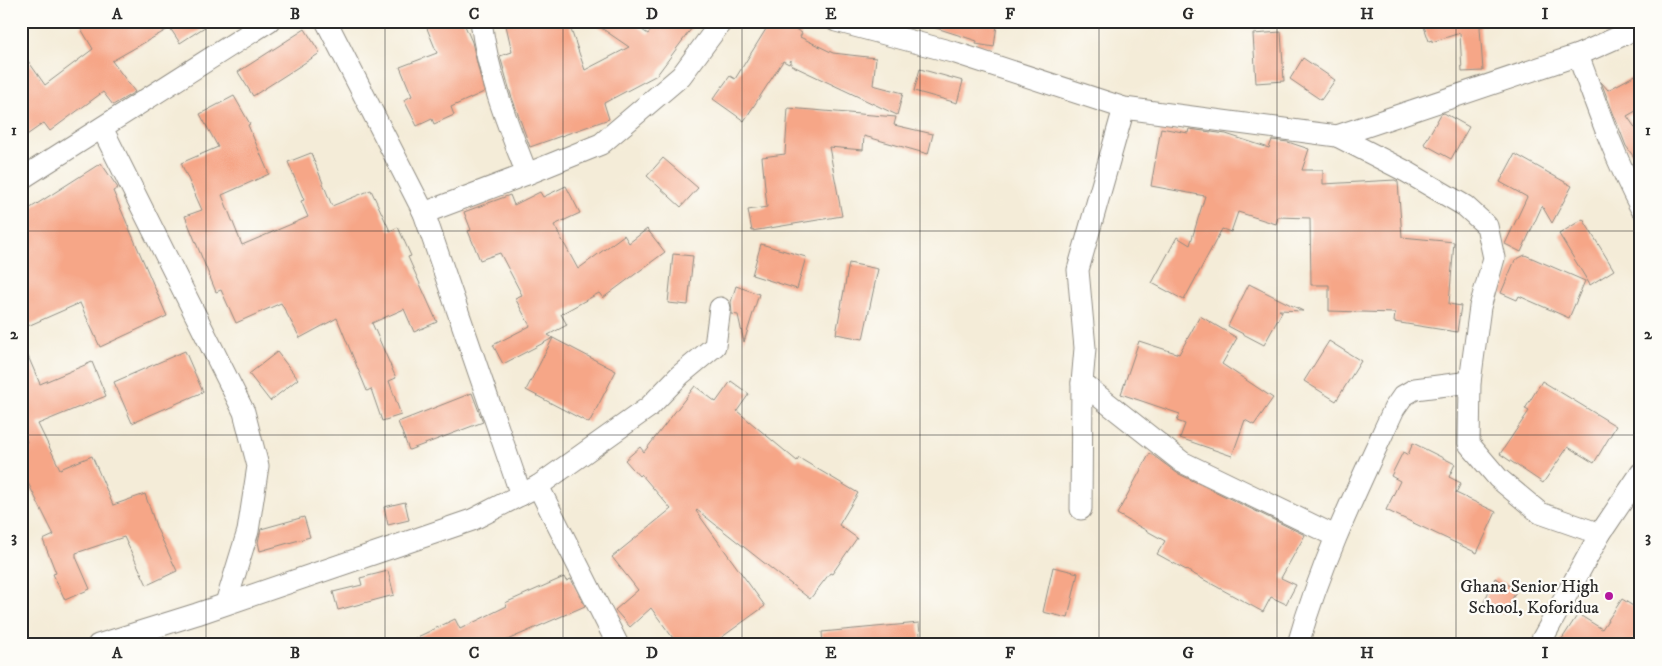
<svg xmlns="http://www.w3.org/2000/svg" width="1662" height="666" font-family="'IM FELL DW Pica',serif">
<rect width="100%" height="100%" fill="#fdfcf7"/>
<filter id="ink" filterUnits="userSpaceOnUse"><feTurbulence type="fractalNoise" baseFrequency=".02" numOctaves="2"/><feDisplacementMap in="SourceGraphic" scale="10" xChannelSelector="R" yChannelSelector="G"/><feConvolveMatrix kernelMatrix="1 2 1 2 8 2 1 2 1" color-interpolation-filters="sRGB"/></filter>
<filter id="wash" filterUnits="userSpaceOnUse"><feTurbulence type="fractalNoise" baseFrequency=".0096" numOctaves="4" result="noise"/><feDisplacementMap in="SourceGraphic" scale="20" xChannelSelector="R" yChannelSelector="G"/><feGaussianBlur stdDeviation="1.12" result="paint"/><feColorMatrix in="noise" values="0 0 0 0 0 0 0 0 0 0 0 0 0 0 0 0 0 1.4 0 .05"/><feComposite in="paint" operator="in"/></filter>
<g filter="url(#wash)">
<rect width="100%" height="100%" fill="#f4ecd8"/>
<g id="blocks">
<g fill="#f6a687">
<path d="M90,21H214L180,43L170,28L112,61L135,92L113,105L103,92L50,131L44,123L21,139V51L45,85L93,49L80,27Z"/>
<path d="M424,21H463L472,42L484,92L451,107L454,115L434,124L432,119L417,126L404,100L412,96L400,67L437,53Z"/>
<path d="M505,21H568L585,70L629,47L591,21H629L648,34L658,21H697L657,75L604,103L609,119L530,147L511,95L500,56L512,52Z"/>
<path d="M771,21H782L802,33L800,37L833,53L876,58L873,85L903,93L897,115L791,65V60L789,64L783,61L744,121L713,99L730,76L735,79Z"/>
<path d="M931,21H963L997,25L994,47L976,44L977,41L930,26Z"/>
<path d="M1422,21H1484L1485,25L1480,27L1483,71L1462,72L1460,33L1432,42V40L1429,41Z"/>
<path d="M305,29L320,53L253,96L238,72Z"/>
<path d="M1281,32L1284,81L1256,83L1253,34Z"/>
<path d="M1303,58L1335,80L1321,100L1290,79Z"/>
<path d="M920,69L963,81L957,103L914,91Z"/>
<path d="M1641,72V108L1627,116L1641,136V167L1626,146L1601,82L1608,90Z"/>
<path d="M234,96L250,124L248,125L269,174L222,195L242,245L308,217L301,201L304,200L288,162L311,153L332,206L371,190L390,231L398,227L411,256L408,257L437,322L414,332L404,309L372,323L396,378L389,381L401,415L382,421L371,389L367,391L337,318L300,338L281,303L236,323L221,290L216,292L185,216L202,210L181,163L218,147L200,114Z"/>
<path d="M788,108L896,117L894,125L933,134L928,154L864,136L863,150L829,147L842,216L752,231L748,210L767,207L762,157L785,154Z"/>
<path d="M1444,113L1469,127L1451,159L1424,144L1441,114Z"/>
<path d="M1161,128L1188,133L1189,129L1226,134L1269,148L1272,140L1288,142L1309,149L1302,170H1323V184L1395,180L1398,182L1402,237L1454,242L1449,304L1461,306L1457,332L1394,322L1395,313L1329,311V285H1311L1310,218L1278,217L1276,224L1238,212L1231,232L1222,229L1184,300L1152,283L1177,237L1190,245L1205,196L1151,186Z"/>
<path d="M1515,154L1572,186L1552,223L1542,206L1521,252L1505,244L1527,197L1500,182Z"/>
<path d="M663,158L698,188L681,207L647,176Z"/>
<path d="M101,163L118,188L113,191L167,316L100,347L80,303L21,329V214Z"/>
<path d="M566,186L580,213L554,225L578,269L624,235L629,243L647,229L665,252L603,298L599,293L561,314L567,325L548,335L553,338L503,364L493,345L530,326L515,298L522,295L500,253L480,260L468,231L471,230L464,212L510,195L514,205L540,192L543,197Z"/>
<path d="M1583,219L1614,270L1590,285L1559,234Z"/>
<path d="M761,244L806,257L797,289L752,275Z"/>
<path d="M673,254L693,256L688,305L668,303Z"/>
<path d="M1525,255L1585,281L1569,318L1519,296L1517,300L1501,293L1515,260Z"/>
<path d="M849,263L878,269L863,339L836,334Z"/>
<path d="M1249,284L1303,311L1279,310L1282,312L1264,345L1228,326Z"/>
<path d="M736,286L759,294L744,342L738,315L732,314L731,302Z"/>
<path d="M1200,316L1237,338L1222,364L1273,398L1254,425L1245,420L1232,456L1180,438L1185,424L1177,421L1180,414L1121,394L1139,341L1179,354Z"/>
<path d="M553,338L616,371L589,423L526,390Z"/>
<path d="M21,340L40,384L92,362L106,396L38,424L60,469L92,456L113,505L145,494L157,529L177,571L147,585L124,537L76,553V557L90,589L65,600L53,574L56,573L43,540L54,535L21,469V444L27,442L21,431Z"/>
<path d="M1329,341L1361,361L1336,401L1304,381Z"/>
<path d="M185,351L203,392L132,423L114,382Z"/>
<path d="M277,352L298,379L270,401L249,374Z"/>
<path d="M731,381L749,394L737,411L797,461L799,458L858,493L839,525L857,538L832,574L830,573L810,599L697,510L696,511L765,606L711,645H678L651,608L630,627L615,610L638,590L612,557L671,509L641,474L639,476L625,460L640,447L644,452L695,386L716,402Z"/>
<path d="M1542,381L1616,426L1594,463L1568,447L1543,483L1500,454L1529,411L1525,409Z"/>
<path d="M472,393L483,422L409,450L398,422Z"/>
<path d="M1413,443L1455,464L1449,477L1461,483L1456,493L1496,512L1477,553L1386,510L1400,481L1391,476L1403,452L1408,455Z"/>
<path d="M1150,453L1177,473L1305,535L1281,578L1296,585L1286,604L1271,597L1263,612L1157,554L1165,541L1117,514Z"/>
<path d="M405,502L409,520L388,525L384,507Z"/>
<path d="M304,517L310,537L260,551L258,542L261,529Z"/>
<path d="M1053,567L1078,573L1068,618L1043,612Z"/>
<path d="M388,571L394,595L338,610L333,592L362,585L360,578Z"/>
<path d="M564,577L566,581L571,579L585,606L496,645H401L455,619L460,629L507,606L505,603Z"/>
<path d="M1495,578L1517,589L1505,614L1483,604Z"/>
<path d="M1622,599L1641,611V627L1629,645H1558L1578,614L1602,629Z"/>
<path d="M919,623L921,645H823L822,632Z"/>
</g>
</g>
</g>
<g filter="url(#ink)">
<use href="#blocks" fill-opacity="0" stroke="#908c82" stroke-width="1"/>
<g fill="none" stroke-linecap="round" stroke-linejoin="round">
<g stroke="#908c82" stroke-width="23">
<g id="minor">
<path d="M326,21L424,213L521,495"/>
<path d="M481,21C488,76 507,123 527,174"/>
<path d="M836,21L956,53L1124,108L1337,136L1578,55L1623,35L1641,24"/>
<path d="M1578,55C1597,107 1615,159 1641,208"/>
<path d="M1124,108L1078,270L1085,348L1082,383L1182,462L1335,536"/>
<path d="M102,128L244,412L258,466L248,531L226,603"/>
<path d="M1337,136L1407,172L1465,206L1487,226L1494,258L1480,307L1470,382L1469,444L1498,478L1540,513L1600,534"/>
<path d="M21,179L269,21"/>
<path d="M424,213L527,174L601,144L681,76L722,21"/>
<path d="M538,486L617,643"/>
<path d="M1081,509L1082,383"/>
<path d="M98,645L197,614L472,520L538,486L649,407L680,375L715,346L720,308"/>
<path d="M1299,645V641C1322,560 1359,485 1394,409L1403,396L1415,389L1470,382"/>
<path d="M1539,645L1600,534L1641,473"/>
</g>
</g>
<use href="#minor" stroke="#fff" stroke-width="21"/>
</g>
</g>
<path fill="none" stroke="#2b2b2b" stroke-width="1" stroke-opacity="0.55" d="M206,21V645M385,21V645M563,21V645M742,21V645M920,21V645M1099,21V645M1277,21V645M1456,21V645M21,231H1641M21,435H1641"/>
<circle fill="#b5179e" stroke="#fdfcf7" stroke-width="2" cx="1609" cy="596" r="5"/>
<g text-anchor="middle" stroke-width="4.5" stroke-linejoin="round" paint-order="stroke">
<g font-size="18" fill="#2b2b2b" stroke="#fdfcf7" text-anchor="end">
<text x="1599" y="592">Ghana Senior High<tspan x="1599" dy="21">School, Koforidua</tspan></text>
</g>
</g>
<rect width="1662" height="666" fill="none" stroke="#fdfcf7" stroke-width="55"/>
<rect x="28" y="28" width="1606" height="610" fill="none" stroke="#2b2b2b" stroke-width="2"/>
<g font-size="16" text-anchor="middle" font-weight="bold" fill="#2b2b2b">
<text x="117" y="19">A</text>
<text x="295" y="19">B</text>
<text x="474" y="19">C</text>
<text x="652" y="19">D</text>
<text x="831" y="19">E</text>
<text x="1010" y="19">F</text>
<text x="1188" y="19">G</text>
<text x="1367" y="19">H</text>
<text x="1545" y="19">I</text>
<text x="14" y="135">1</text>
<text x="1648" y="135">1</text>
<text x="14" y="339">2</text>
<text x="1648" y="339">2</text>
<text x="14" y="542">3</text>
<text x="1648" y="542">3</text>
<text x="117" y="658">A</text>
<text x="295" y="658">B</text>
<text x="474" y="658">C</text>
<text x="652" y="658">D</text>
<text x="831" y="658">E</text>
<text x="1010" y="658">F</text>
<text x="1188" y="658">G</text>
<text x="1367" y="658">H</text>
<text x="1545" y="658">I</text>
</g>
</svg>
